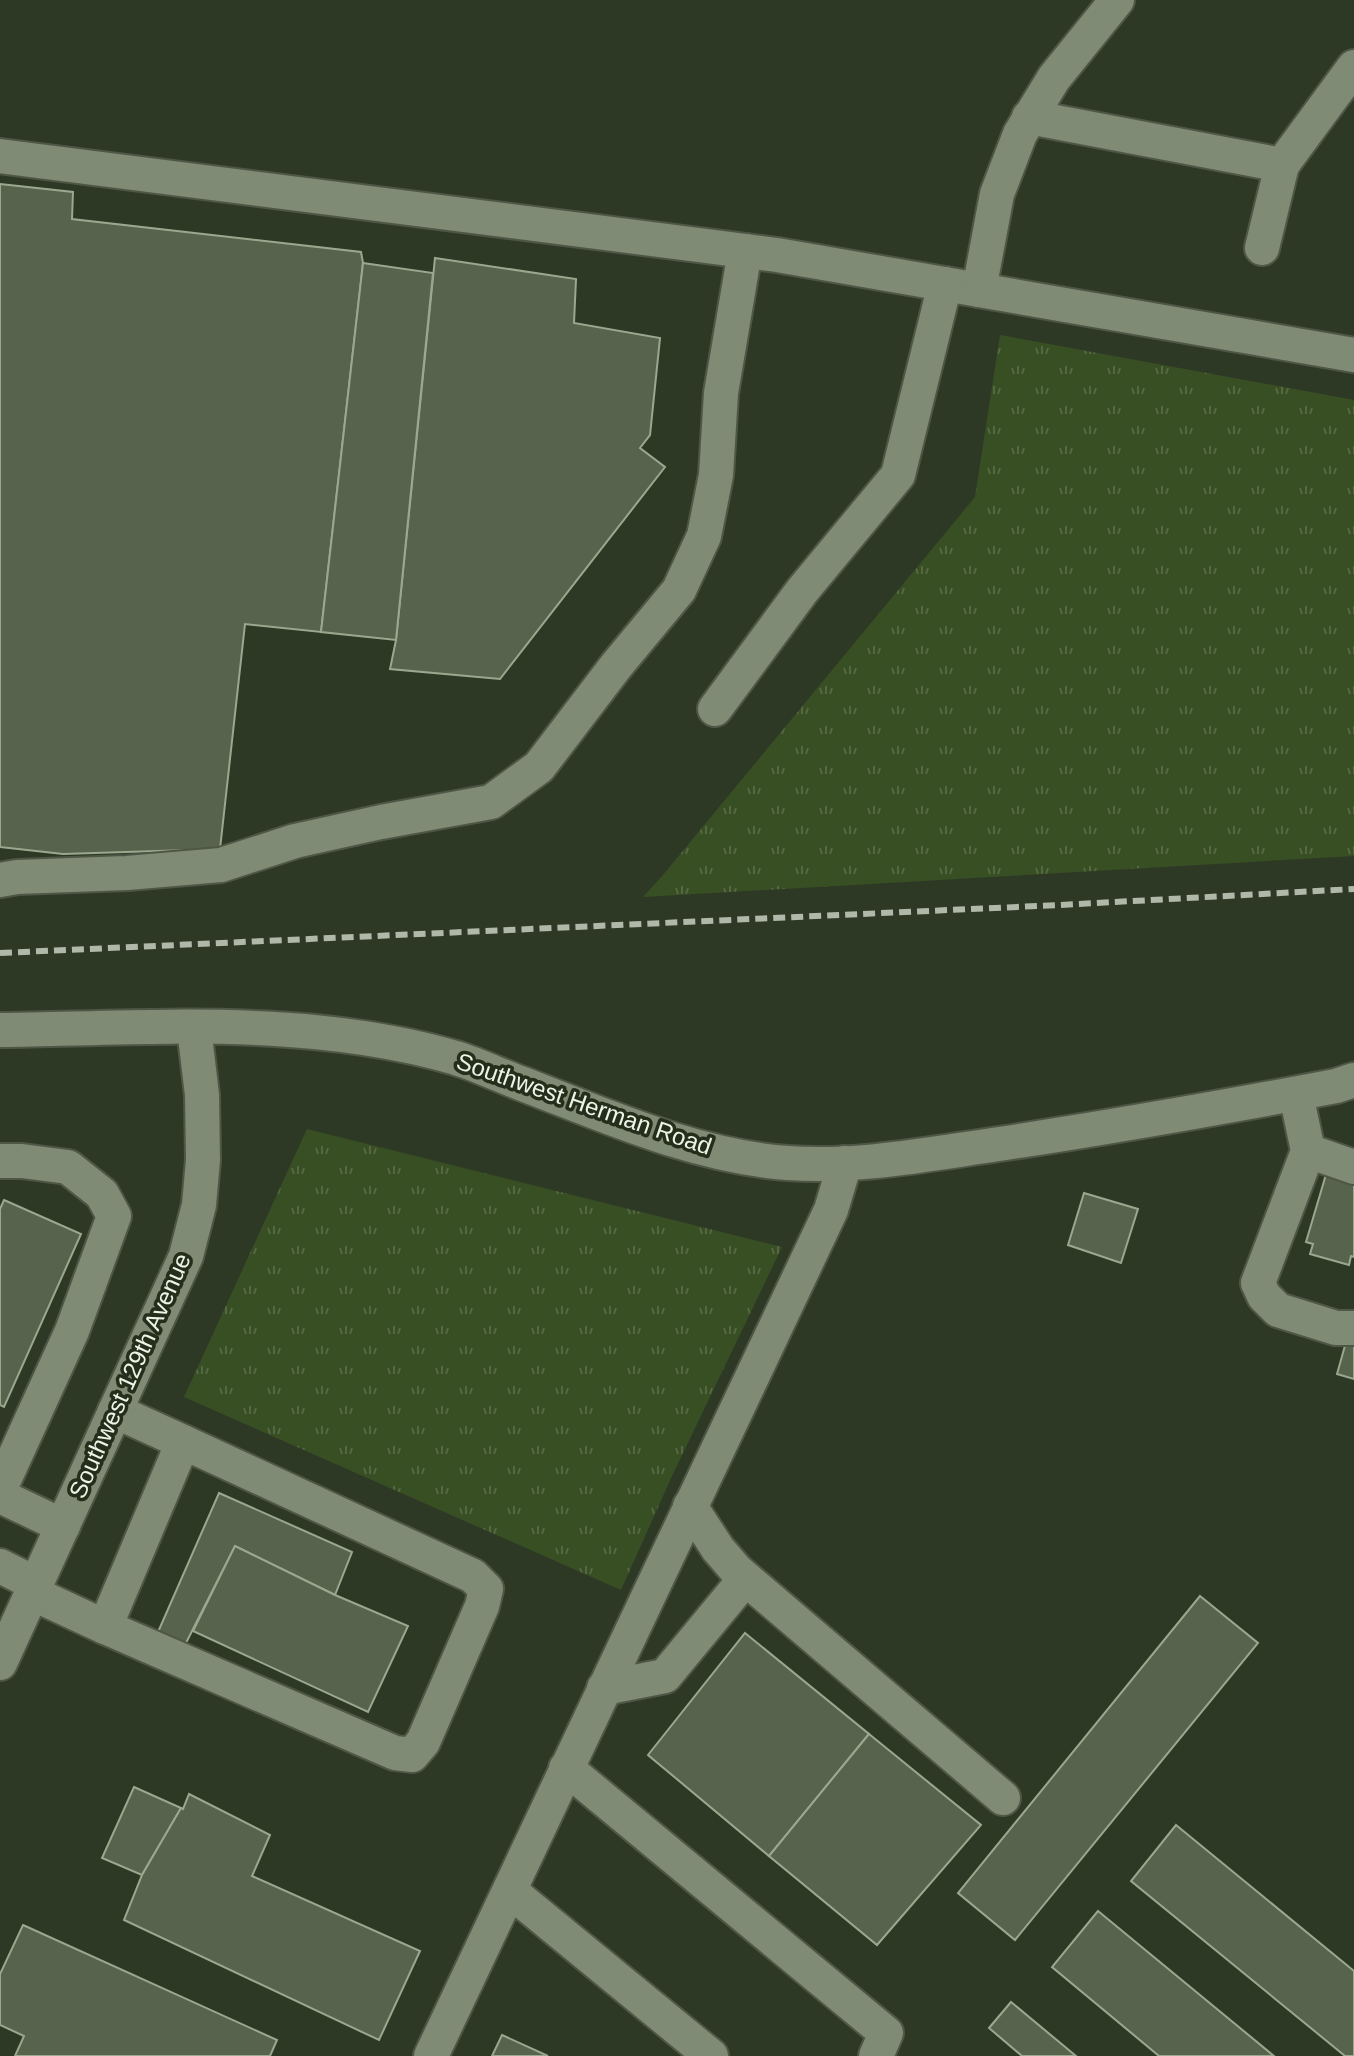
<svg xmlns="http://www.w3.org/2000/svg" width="1354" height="2056" font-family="Helvetica,sans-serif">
<defs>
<pattern id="grass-tufts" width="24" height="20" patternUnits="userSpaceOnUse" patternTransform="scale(2)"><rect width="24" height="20" fill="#384e23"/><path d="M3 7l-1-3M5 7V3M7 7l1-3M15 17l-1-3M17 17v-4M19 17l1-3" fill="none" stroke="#556843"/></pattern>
</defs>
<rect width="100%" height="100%" fill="#2e3925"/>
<g fill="url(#grass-tufts)">
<path d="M1000,335L1354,400V856L643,897L663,875L975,497Z"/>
<path d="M307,1129L782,1247L672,1476L621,1590L184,1397Z"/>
</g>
<g fill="#57634d" stroke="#9ba890" stroke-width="2">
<path d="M0,184L73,192L72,219L361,252L363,263L321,632L245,624L220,849L63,854L0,847Z"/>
<path d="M435,258L576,279L574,323L660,338L650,435L640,448L665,467L500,679L390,669L396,640Z"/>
<path d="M363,263L433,273L396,640L321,632Z"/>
<path d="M1327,1171L1354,1179V1257L1351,1256L1349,1265L1310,1254L1313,1244L1306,1242Z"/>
<path d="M1084,1193L1138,1209L1121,1263L1068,1245Z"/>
<path d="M4,1200L81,1234L4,1407L0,1405V1209Z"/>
<path d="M1346,1342L1354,1345V1379L1337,1374Z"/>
<path d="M219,1493L352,1552L335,1595L235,1546L186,1643L158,1632Z"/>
<path d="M235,1546L335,1595L408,1626L368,1712L193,1631Z"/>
<path d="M1200,1596L1258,1643L1015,1940L958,1893Z"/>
<path d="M745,1633L869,1734L769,1856L648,1755Z"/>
<path d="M869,1734L981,1825L877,1945L769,1856Z"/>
<path d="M134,1787L181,1808L142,1875L102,1858Z"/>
<path d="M189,1794L270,1835L252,1876L420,1951L379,2040L124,1920L142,1875L181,1808L183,1809Z"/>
<path d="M1176,1825L1354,1971V2056H1345L1131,1881Z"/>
<path d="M1098,1911L1274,2056H1159L1052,1967Z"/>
<path d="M23,1925L277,2040L270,2056H15L24,2036L0,2025V1974Z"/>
<path d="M1011,2002L1076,2056H1022L989,2028Z"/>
<path d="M502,2035L548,2056H492Z"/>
</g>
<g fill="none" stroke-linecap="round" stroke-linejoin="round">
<g stroke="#4e5746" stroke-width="38">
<g id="minor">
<path d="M1029,117L1282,165L1354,67"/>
<path d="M0,156L777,255L1354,355"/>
<path d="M1262,248L1282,165"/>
<path d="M979,290L997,194L1020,134L1054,78L1117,0"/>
<path d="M715,709L802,591L898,475L945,284"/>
<path d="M0,880L17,877L127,873L221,865L295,841L381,822L491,802L539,767L616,666L679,590L704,536L716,475L721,393L745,251"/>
<path d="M0,1030C151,1028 309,1015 456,1058C478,1065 499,1075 520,1083C604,1115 697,1157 788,1163C858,1168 929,1154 999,1144C1112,1127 1224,1107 1336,1086L1354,1080"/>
<path d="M1296,1094L1308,1151L1258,1283L1264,1296L1278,1310L1336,1328H1354"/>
<path d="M1308,1151L1354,1167"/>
<path d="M0,1161H22L68,1167L102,1194L114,1216L72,1331L0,1489"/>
<path d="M0,1496L63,1526"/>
<path d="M690,1506L718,1549L737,1571L1003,1798"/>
<path d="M0,1566L36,1584"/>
<path d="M32,1593L105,1627L183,1442L115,1411"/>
<path d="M105,1627L395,1753L412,1755L423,1742L482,1606L486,1589L473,1576L183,1442"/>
<path d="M0,1663L186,1256L199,1205L203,1160L202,1095L194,1028"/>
<path d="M604,1688L665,1676L745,1579"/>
<path d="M566,1768L886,2033L876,2056"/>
<path d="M510,1891L711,2056"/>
<path d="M431,2056L831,1210L845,1163"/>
</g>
</g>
<use href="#minor" stroke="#7f8b74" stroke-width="34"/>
<path stroke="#b0b8aa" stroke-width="6" stroke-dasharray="12 6" stroke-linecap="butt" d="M0,953L1060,905L1354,889"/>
</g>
<g text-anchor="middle" stroke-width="7" stroke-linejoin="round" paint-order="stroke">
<g font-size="24" fill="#ecf3e7" stroke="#242e1b">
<text transform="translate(584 1104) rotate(19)" y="8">Southwest Herman Road</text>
<text transform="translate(130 1376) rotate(-66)" y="8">Southwest 129th Avenue</text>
</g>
</g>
</svg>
